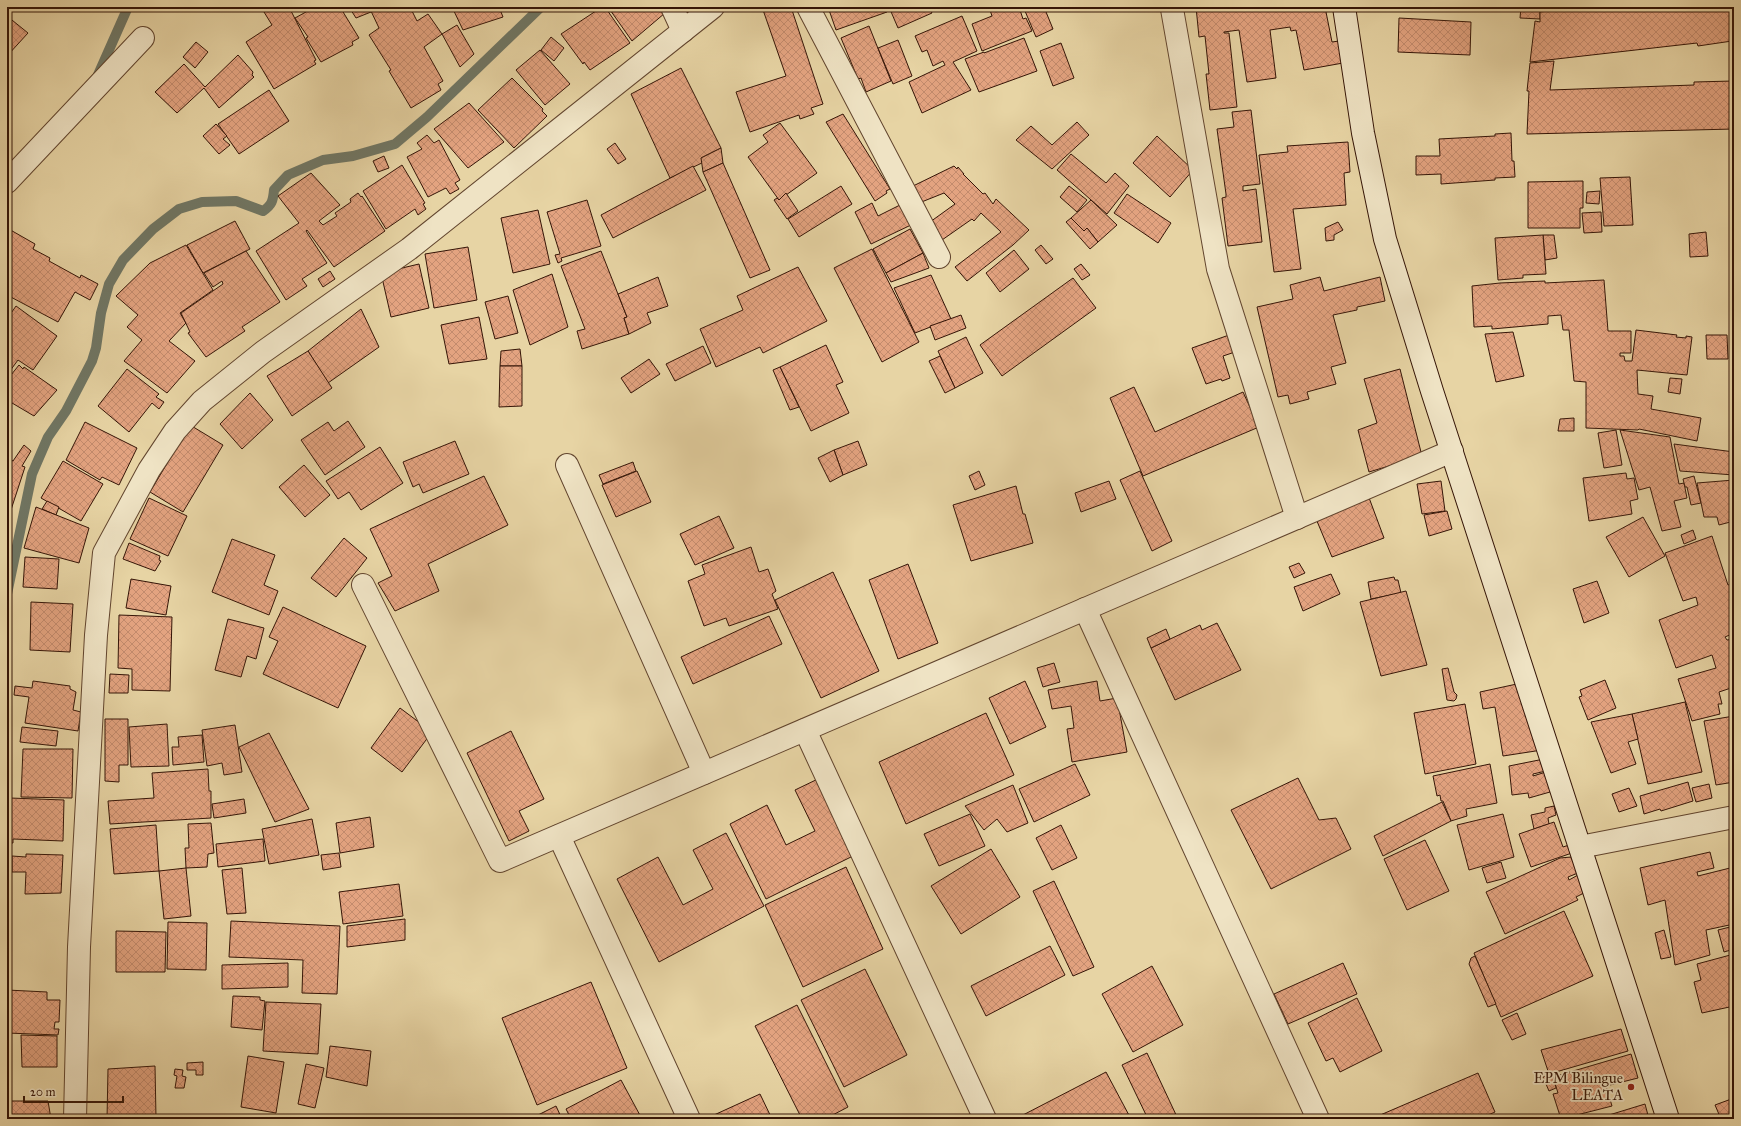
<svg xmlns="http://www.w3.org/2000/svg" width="1741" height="1126" font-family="'IM FELL Great Primer',serif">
<defs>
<pattern id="building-cross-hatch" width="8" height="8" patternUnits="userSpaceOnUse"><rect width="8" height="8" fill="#e3a380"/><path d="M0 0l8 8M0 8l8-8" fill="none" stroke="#c38b6d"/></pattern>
</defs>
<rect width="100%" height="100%" fill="#e7d4a4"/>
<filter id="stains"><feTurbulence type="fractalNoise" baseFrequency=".005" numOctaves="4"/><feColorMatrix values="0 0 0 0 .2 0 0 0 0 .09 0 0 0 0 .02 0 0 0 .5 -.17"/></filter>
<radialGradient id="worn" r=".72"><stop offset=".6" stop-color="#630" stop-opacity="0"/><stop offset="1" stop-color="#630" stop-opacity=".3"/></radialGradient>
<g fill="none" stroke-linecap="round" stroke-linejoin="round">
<g stroke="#707765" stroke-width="10">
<path d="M97,77L128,7"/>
<path d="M7,594L32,474L48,437L66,411L92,361L96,348L101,313L109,284L123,260L153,229L179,209L202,202L236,201L263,211C272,205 273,201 274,190L288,175L323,160L353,156L395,144L427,117L541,7"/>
</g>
</g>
<g fill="url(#building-cross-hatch)" stroke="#351507">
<path d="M271,7H289L316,60L314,61L316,64L274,89L246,42L272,25L264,12Z"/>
<path d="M315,7H340L359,38L352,42L353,45L321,62L306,38L308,37L295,18Z"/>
<path d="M349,7H368L371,12L356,18Z"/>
<path d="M375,7H410L417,21L428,14L442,34L424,47L443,81L438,84L441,90L411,108L389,71L391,70L369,35L379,28L370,9Z"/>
<path d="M452,7H499L503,17L463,30Z"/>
<path d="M602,7H605L630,43L590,70L584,62L583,64L561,34Z"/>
<path d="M608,7H660L665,13L632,41Z"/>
<path d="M762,7H791L823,104L811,108L814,114L800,119L799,115L750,132L736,92L786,76Z"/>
<path d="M828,7H885L887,12L836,30Z"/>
<path d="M889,7H929L932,13L898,28Z"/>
<path d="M989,7H1019L1023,19L1026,18L1032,31L982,51L972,24L992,16Z"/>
<path d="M1034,7H1044L1053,29L1036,37L1025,11Z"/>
<path d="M1196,7H1325L1332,42L1339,41L1343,63L1304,70L1296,30L1291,31L1290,27L1270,30L1276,78L1247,82L1239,30L1224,32V33H1229L1237,107L1210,110L1206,74H1209L1205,36L1199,37Z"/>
<path d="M1521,7H1580V8L1540,12V19L1520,18Z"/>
<path d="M1586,7H1729L1732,41L1698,46L1697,43L1530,62L1535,21L1540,22V12Z"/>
<path d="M7,16L28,33L7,56Z"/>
<path d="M962,16L977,51L953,62L971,90L922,113L909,82L945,65L943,61L933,66L927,50L922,52L915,36Z"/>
<path d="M1399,18L1471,22L1470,55L1398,52Z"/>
<path d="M457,25L474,54L460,67L442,34Z"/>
<path d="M869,26L891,81L866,92L861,78L858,79L841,38Z"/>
<path d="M551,37L564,48L554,61L541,50Z"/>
<path d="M1024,38L1037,71L979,92L965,59L984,52V53Z"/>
<path d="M898,40L912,76L893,84L878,48Z"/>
<path d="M196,42L208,52L195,68L183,57Z"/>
<path d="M1061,43L1074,78L1053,86L1040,51Z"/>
<path d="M540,50L570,84L545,105L516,70Z"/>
<path d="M238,55L253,72L252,75L254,77L219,108L204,88L177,113L155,92L184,64L205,87Z"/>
<path d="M1554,61L1550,90L1694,85V82L1733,81L1734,129L1527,134L1529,91H1527L1530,63Z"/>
<path d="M681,68L721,148L701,158L704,162L670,178L631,94Z"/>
<path d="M512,78L543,109L542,111L547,116L514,148L478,110Z"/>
<path d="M269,90L289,121L239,154L218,124Z"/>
<path d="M469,103L504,142L468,168L434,129Z"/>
<path d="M1251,110L1260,184L1243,186V191L1256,189L1262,242L1228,246L1222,198L1226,197V194L1217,129L1234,127L1232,112Z"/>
<path d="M843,114L890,189L886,191L887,193L875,201L826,122Z"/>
<path d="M1077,122L1089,135L1052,169L1016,140L1031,126L1052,145Z"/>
<path d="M780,123L817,173L779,200L748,157L768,142L763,135Z"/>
<path d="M216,124L227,136L223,139L230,145L219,154L203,136Z"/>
<path d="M1511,133L1512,161H1514L1515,177L1495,178V180L1441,184V174L1416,175V156H1440L1439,139L1495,136V134Z"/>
<path d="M427,135L434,143L439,140L460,180L455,183L459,189L450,194L446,188L428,197L407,157L422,149L417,143Z"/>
<path d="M1157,136L1193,170L1170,197L1133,163Z"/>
<path d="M1348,142L1350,172L1344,173L1346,205L1293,209L1301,269L1274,272L1259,155L1288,152L1287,146Z"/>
<path d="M615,143L626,159L618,164L607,149Z"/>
<path d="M721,148L723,163L703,172L701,158Z"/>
<path d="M1071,154L1106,183L1115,173L1129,186L1107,214L1057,170Z"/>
<path d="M384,156L389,168L378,172L373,161Z"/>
<path d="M723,163L770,270L750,278L703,172Z"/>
<path d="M402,165L425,203L423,204L426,209L418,215L415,209L386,229L363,191Z"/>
<path d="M693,166L706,190L613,238L601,215Z"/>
<path d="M954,166L957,169L958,167L964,174H963L983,194L985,193L993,204L996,199L1029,230L1013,245L967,281L955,267L1001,232L981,213L974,221L972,219L942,240L930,222L955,204L944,193L919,203L911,187Z"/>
<path d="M311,173L340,205L319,221L323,225L337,216L335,213L351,202L350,199L358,193L361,197L362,196L385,231L334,267L307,230L306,231L327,263L302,279L307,286L286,300L256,251L299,223L278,196Z"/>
<path d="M1630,177L1633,225L1604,226L1600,178Z"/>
<path d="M1583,181V208H1580V228H1528V182Z"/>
<path d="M841,186L852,204L799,237L788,219Z"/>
<path d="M1069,186L1087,200L1077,212L1060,197Z"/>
<path d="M1600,191L1599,204L1586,203L1587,192Z"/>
<path d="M786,193L798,211L787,219L774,200L777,198L779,200Z"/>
<path d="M1127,194L1171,223L1158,243L1114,213Z"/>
<path d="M587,200L601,246L561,258L562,261L558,263L555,255L560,254L547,212Z"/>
<path d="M1091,200L1117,225L1098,242L1087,228L1084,231L1071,218Z"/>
<path d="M872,203L878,216L900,205L911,225L871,244L855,212Z"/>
<path d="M538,210L550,264L513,273L501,218Z"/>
<path d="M1601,212L1602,232L1584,233L1582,213Z"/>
<path d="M1071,218L1084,231L1087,228L1098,242L1090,249L1066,222Z"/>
<path d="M235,221L250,249L203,273L187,245Z"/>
<path d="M1338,222L1343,230L1334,235V240L1326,241L1325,228Z"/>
<path d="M7,228L35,244L33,249L50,258L49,261L80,278L81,275L98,284L90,300L75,292L58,322L7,295Z"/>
<path d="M910,229L923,253L886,273L873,249Z"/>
<path d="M1706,232L1708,256L1690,257L1689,234Z"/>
<path d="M1543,235H1554L1557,258L1545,260Z"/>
<path d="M1543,235L1546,274L1523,275V278L1498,280L1495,238Z"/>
<path d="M186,245L213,290L180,313L186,323L169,341L195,361L167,393L124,361L142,340L127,327L138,315L116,296L150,263Z"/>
<path d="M1041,245L1053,259L1046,264L1035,250Z"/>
<path d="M468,247L477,300L434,308L425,254Z"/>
<path d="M872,249L919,342L882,362L834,268Z"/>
<path d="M1014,250L1029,269L1000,292L986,273Z"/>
<path d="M246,251L280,302L242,327L245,331L206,357L188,333L190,332L181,313L223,284L222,281L213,287L204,273Z"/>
<path d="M601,251L627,317L624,318L629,334L582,349L577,331L585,329L561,266Z"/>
<path d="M923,253L929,268L891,282L886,273Z"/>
<path d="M419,264L429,308L391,317L381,273Z"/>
<path d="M1081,264L1090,275L1082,280L1074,269Z"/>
<path d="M798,267L827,321L763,353L760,347L716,367L700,329L743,310L737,296Z"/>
<path d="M330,271L335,279L323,287L318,279Z"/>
<path d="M552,274L568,327L530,345L513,290Z"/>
<path d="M931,275L951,319L915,333L894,288Z"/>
<path d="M658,277L668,306L647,313L651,323L629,334L624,318L627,317L618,294Z"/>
<path d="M1320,277L1324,291L1380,277L1385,301L1357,307V310L1333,315L1346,363L1331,367L1336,384L1307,392L1309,399L1290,404L1288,395L1278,397L1257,307L1293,299L1290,285Z"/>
<path d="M1073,278L1096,308L1002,376L980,345Z"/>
<path d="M1604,280L1608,331H1631V353H1620V356H1624L1625,361H1632L1636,330L1677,335L1676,337L1686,338V336L1692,337L1687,375L1637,370L1638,394L1653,396L1651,409L1701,418L1697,441L1639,429L1638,430L1586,428V382L1574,381L1569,330H1563L1561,315L1548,316V324L1492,329V326L1474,327L1472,286L1500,283L1545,281V283Z"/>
<path d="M508,296L518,333L495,339L485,302Z"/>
<path d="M16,306L57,336L33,370L18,360L7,375V319Z"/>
<path d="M361,309L379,347L328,383L308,351Z"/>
<path d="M961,315L966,328L935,340L930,326Z"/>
<path d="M479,317L487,359L449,364L441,325Z"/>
<path d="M1513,332L1524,376L1496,382L1485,334Z"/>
<path d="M1232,334L1238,351L1223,356L1230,378L1222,381L1221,379L1206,384L1192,348Z"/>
<path d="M1706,335H1727L1728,359H1707Z"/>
<path d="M966,337L983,373L955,388L938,351Z"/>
<path d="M826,345L843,382L836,385L849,413L811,431L780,367Z"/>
<path d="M703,346L711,363L675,381L666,364Z"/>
<path d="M520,349L522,366H500L501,351Z"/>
<path d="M308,351L332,388L292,416L267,376Z"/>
<path d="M940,356L955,388L945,393L929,361Z"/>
<path d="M649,359L660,374L631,393L621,378Z"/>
<path d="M19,365L23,369L24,367L57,390L34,416L7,400V380Z"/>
<path d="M500,366H522V406L499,407Z"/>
<path d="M780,367L799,407L790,410L773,370Z"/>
<path d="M127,369L159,394L156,397L164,402L159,409L152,403L129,432L98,406Z"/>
<path d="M1400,369L1422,456L1369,472L1358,430L1377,423L1364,379Z"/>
<path d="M1670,378L1682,379L1680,394L1668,392Z"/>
<path d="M1134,387L1155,432L1243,392L1259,427L1143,476L1110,398Z"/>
<path d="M250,393L273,420L242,449L220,424Z"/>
<path d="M1574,418V431H1558L1560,419Z"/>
<path d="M348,421L365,447L325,475L301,440L328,422L334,431Z"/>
<path d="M85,422L137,448L119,485L102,477L100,480L66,460Z"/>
<path d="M190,425L223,445L183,512L150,492Z"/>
<path d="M1616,430L1622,465L1604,468L1598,433Z"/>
<path d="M1620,430L1670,437L1679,484L1684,483L1687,498L1674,501L1681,527L1662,531L1650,487L1639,490Z"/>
<path d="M455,441L469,474L423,493L419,484L413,487L403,462Z"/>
<path d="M858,441L867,465L843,475L834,450Z"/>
<path d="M1674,444L1734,452V475L1680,471Z"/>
<path d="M24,445L31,451L22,466L25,467L8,519L7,458L13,461Z"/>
<path d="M380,447L403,483L361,510L349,492L338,499L326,481Z"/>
<path d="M834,450L843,475L830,482L818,458Z"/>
<path d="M63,461L103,484L81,521L41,498Z"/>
<path d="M633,462L636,471L603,484L599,475Z"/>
<path d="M304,465L330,495L305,517L279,487Z"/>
<path d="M637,471L651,502L616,517L602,485Z"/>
<path d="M979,471L985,485L975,490L969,476Z"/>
<path d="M1140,471L1172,541L1152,551L1120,480Z"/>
<path d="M1626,473L1627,479L1634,478L1638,499L1630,501L1632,514L1589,521L1583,478Z"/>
<path d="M484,476L508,525L428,564L439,591L395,611L378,583L392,576L370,529Z"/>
<path d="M1694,476L1701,503L1691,505L1687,487H1685L1683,479Z"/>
<path d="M1734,480V521L1719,525L1717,517H1704L1697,483Z"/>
<path d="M1109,481L1116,499L1081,512L1075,493Z"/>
<path d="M1441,481L1445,511L1422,514L1417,484Z"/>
<path d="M1016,486L1023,514H1025L1033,543L971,561L953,505Z"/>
<path d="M1368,495L1384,538L1332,557L1314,514Z"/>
<path d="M149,498L187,516L168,556L130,539Z"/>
<path d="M47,501L59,507L56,515L42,509Z"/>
<path d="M36,507L89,528L79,563L24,548Z"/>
<path d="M1447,511L1452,529L1429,536L1424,515Z"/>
<path d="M719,516L734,548L695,565L680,534Z"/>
<path d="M1643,517L1665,556L1629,577L1606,537Z"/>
<path d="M1693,530L1696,539L1684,544L1681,535Z"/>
<path d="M1712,536L1728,585L1734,583V633L1725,637L1727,640L1734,639V687L1719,692L1722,704H1718L1720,714L1692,721L1678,679L1716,668L1712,655L1676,668L1659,620L1698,605L1696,597L1683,601L1665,553Z"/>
<path d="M344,538L367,558L336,597L311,578Z"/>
<path d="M232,539L275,555L264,585L278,591L269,615L212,592Z"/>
<path d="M129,543L160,556L159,560L161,561L155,571L123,559Z"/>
<path d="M751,547L759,572L768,569L776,591L772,594L778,609L729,626L726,618L704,626L688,581L705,574L702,565Z"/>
<path d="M25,557L59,559L57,589L23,587Z"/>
<path d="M1299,563L1305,573L1294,578L1289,567Z"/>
<path d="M908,564L938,643L898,659L869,580Z"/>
<path d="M833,572L879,671L821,698L775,600Z"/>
<path d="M1331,574L1340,594L1303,611L1294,587Z"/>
<path d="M1394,577L1395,580H1398L1401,593L1371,599L1368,582Z"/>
<path d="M131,579L171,586L166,615L126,608Z"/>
<path d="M1597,581L1609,613L1584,623L1573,589Z"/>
<path d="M1406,591L1427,665L1381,676L1360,602Z"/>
<path d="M31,602L73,604L70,652L30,650Z"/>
<path d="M283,607L366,646L338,708L263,674L278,641L269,637Z"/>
<path d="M119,615L172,617L170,691L132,690V669L118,668Z"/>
<path d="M769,616L782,644L693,684L681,657Z"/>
<path d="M228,619L264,628L256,659L247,656L241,677L215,670Z"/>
<path d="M1217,623L1241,670L1175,700L1151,648L1200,625L1202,630Z"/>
<path d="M1166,629L1170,639L1151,648L1147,638Z"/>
<path d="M1054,663L1060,682L1043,687L1037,668Z"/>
<path d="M1448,668L1454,692L1457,695L1456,699L1454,701L1447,700L1442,669Z"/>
<path d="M110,674L129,675L128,693H109Z"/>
<path d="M1605,680L1616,708L1588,720L1579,697L1582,696L1580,690Z"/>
<path d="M33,681L70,686V689L76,692L73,710L81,712L78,731L25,723L29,697L14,695L15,686L32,688Z"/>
<path d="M1025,681L1046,727L1010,744L989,698Z"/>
<path d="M1097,681L1100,701L1117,698L1127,752L1072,762L1067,729L1074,728L1071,706L1052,709L1048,690Z"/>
<path d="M1526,682L1542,750L1503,756L1495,707L1483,709L1480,692Z"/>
<path d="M1685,702L1702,772L1648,784L1632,714Z"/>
<path d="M1465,704L1476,764L1425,774L1414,713Z"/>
<path d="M400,708L432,732L402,772L371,748Z"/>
<path d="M986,713L1014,775L906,824L879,762Z"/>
<path d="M1632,714L1638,739L1628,742L1636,764L1611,773L1591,722Z"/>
<path d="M1734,716V782L1716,785L1704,721Z"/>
<path d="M105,719H128V765H119V782L105,781Z"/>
<path d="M167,724L169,766L131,767L129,727Z"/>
<path d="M235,725L242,772L224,775L222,763L207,766L202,730Z"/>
<path d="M22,727L58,731L56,746L20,742Z"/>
<path d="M511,731L544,799L519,811L529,831L509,841L467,753Z"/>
<path d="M269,733L309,809L275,822L239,747Z"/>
<path d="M202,735L204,762L173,765L172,747H179L178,737Z"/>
<path d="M23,749H73L72,798L21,797Z"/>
<path d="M1544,759L1546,771L1533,774V776L1546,772L1550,792L1529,798L1528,793L1512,795L1509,766Z"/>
<path d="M1075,764L1090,795L1034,822L1019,789Z"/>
<path d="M1490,764L1497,803L1466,809L1467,816L1451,821L1443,801H1441L1440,795L1437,796L1433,776Z"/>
<path d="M208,769L209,791H211V818L110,824L108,801L154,798L152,773Z"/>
<path d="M822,777L859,853L766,899L730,824L767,805L786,845L815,831L795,790Z"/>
<path d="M1298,778L1319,820L1336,818L1351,849L1271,889L1231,810Z"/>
<path d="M1688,782L1693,801L1661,811L1660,809L1644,814L1640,796Z"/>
<path d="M1709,784L1712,798L1696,802L1692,788Z"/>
<path d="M1013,785L1028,823L1007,832L997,819L984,830L965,806Z"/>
<path d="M1629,788L1637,806L1619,812L1612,794Z"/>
<path d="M7,796H10V798L64,800L63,841L13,839V843H7Z"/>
<path d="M244,799L246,813L214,818L212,804Z"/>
<path d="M1442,802L1451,821L1383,856L1374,836Z"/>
<path d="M1554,806L1556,815L1548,818L1549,824L1534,829L1531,815L1545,812V808Z"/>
<path d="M970,814L985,846L939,866L924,834Z"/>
<path d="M1503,814L1514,857L1469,870L1457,825Z"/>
<path d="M370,817L374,847L340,853L336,823Z"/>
<path d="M312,819L319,855L269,864L262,829Z"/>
<path d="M1554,822L1563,847L1569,845L1572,853L1531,867L1519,834Z"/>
<path d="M211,823L214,853L208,854L207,867L186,868L185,848H189L188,824Z"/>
<path d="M156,825L159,871L114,874L110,829Z"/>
<path d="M1061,825L1077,858L1052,870L1036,838Z"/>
<path d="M726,833L764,906L659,962L617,879L658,857L683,905L713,889L693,850Z"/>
<path d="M263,839L265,861L218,867L216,844Z"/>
<path d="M1425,840L1449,891L1407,910L1384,859Z"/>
<path d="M991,849L1020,897L961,934L931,886Z"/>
<path d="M1710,852L1714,868L1697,872L1698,876L1730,868L1734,890V924L1706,930L1710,955L1675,965L1665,900L1648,905L1640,868Z"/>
<path d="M339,853L341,867L323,870L321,855Z"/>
<path d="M26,854L63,855L61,893L25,894L26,872H12V856L26,857Z"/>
<path d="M1571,857L1578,873L1568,877L1569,880L1578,875L1586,892L1576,897L1578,900L1505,934L1486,892L1560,858Z"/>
<path d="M1501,862L1506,878L1487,883L1482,868Z"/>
<path d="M846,867L883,949L803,987L765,905Z"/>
<path d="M186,868L191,916L164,919L159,871Z"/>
<path d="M242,868L246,913L227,914L222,870Z"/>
<path d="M1054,881L1094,967L1073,976L1033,891Z"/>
<path d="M399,884L403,916L343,924L339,892Z"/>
<path d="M1564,911L1593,976L1501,1017L1474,953Z"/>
<path d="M405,919V940L347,947V926Z"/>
<path d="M231,921L340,926L337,994L302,993L303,960L229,957Z"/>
<path d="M168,922L207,923L206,970L167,969Z"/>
<path d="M1734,926V949L1724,952L1718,930Z"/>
<path d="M1664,930L1671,957L1661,959L1655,933Z"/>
<path d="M116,931L166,932L165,972H116Z"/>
<path d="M1050,946L1065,975L986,1016L971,986Z"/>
<path d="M1734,954V1006L1702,1013L1694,982L1701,980L1697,964Z"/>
<path d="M1475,956L1496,1004L1488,1007L1469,964L1471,958Z"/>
<path d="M288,963V987L222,989V965Z"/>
<path d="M1343,963L1357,994L1288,1024L1274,994Z"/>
<path d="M1152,966L1183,1025L1133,1052L1102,994Z"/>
<path d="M865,969L907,1055L844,1087L801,1000Z"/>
<path d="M591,982L627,1068L537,1105L502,1018Z"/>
<path d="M7,990L47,992V1000H60L59,1022H55L54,1029H59L58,1035L7,1033Z"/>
<path d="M233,996L260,997V1000L265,1001L262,1030L231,1027Z"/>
<path d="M1357,998L1382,1051L1340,1072L1333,1058L1326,1061L1308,1023Z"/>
<path d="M266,1002L321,1004L318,1054L263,1051Z"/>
<path d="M797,1005L848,1107L825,1119H802L755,1026Z"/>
<path d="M1517,1013L1526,1034L1512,1040L1502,1020Z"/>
<path d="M1621,1029L1628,1051L1549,1074L1541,1050Z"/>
<path d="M21,1035L57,1036V1067H22Z"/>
<path d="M330,1046L371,1051L367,1086L326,1077Z"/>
<path d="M1147,1053L1178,1119H1148L1122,1065Z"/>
<path d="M1631,1054L1638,1078L1606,1086L1612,1106L1561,1119L1553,1094L1558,1093L1553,1077Z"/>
<path d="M248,1056L284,1062L276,1113L241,1107Z"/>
<path d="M203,1062V1075H196V1070H187V1063Z"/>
<path d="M306,1064L324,1068L315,1108L298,1104Z"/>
<path d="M155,1066L156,1118L107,1119L108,1069Z"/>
<path d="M175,1069L183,1070L182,1076L186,1077L184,1088H175L177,1076L174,1075Z"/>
<path d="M1106,1072L1131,1119H1025L1023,1115Z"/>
<path d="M1478,1073L1495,1112L1479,1119H1371Z"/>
<path d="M1553,1073L1556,1088L1549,1091L1543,1077Z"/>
<path d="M621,1080L642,1119H571L566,1109Z"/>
<path d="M760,1094L772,1119H716L714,1115Z"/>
<path d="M1734,1098V1119H1721L1715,1105Z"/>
<path d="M7,1101H48L51,1119H9Z"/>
<path d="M1645,1104L1649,1119H1596Z"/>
<path d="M556,1106L562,1119H540L538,1115Z"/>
</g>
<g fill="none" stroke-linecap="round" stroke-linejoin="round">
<g stroke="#62452e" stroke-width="24">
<g id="minor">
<path d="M672,7L683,31"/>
<path d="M808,7L939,257"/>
<path d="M1172,9L1218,269L1297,518"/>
<path d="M7,182L143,38"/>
<path d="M567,465L704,773"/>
<path d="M363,585L500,861L1452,451"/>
<path d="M1085,609L1318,1119"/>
<path d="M805,730L985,1119"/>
<path d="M559,836L689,1119"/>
<path d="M1580,847L1734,817"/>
<path d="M75,1119L79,947L96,635L104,553L149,470L175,431L202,401L263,352L409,249L713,7"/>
</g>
</g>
<g stroke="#351507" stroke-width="24">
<path id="secondary" d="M1344,7L1363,133L1385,239L1432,391L1668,1119"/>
</g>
<use href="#minor" stroke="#efe3c4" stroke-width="22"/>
<use href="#secondary" stroke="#efe3c4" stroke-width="22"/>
</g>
<circle fill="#8f2418" stroke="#efe3c4" stroke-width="1.5" cx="1631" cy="1087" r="4"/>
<g text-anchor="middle" stroke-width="3.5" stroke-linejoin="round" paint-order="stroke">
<g font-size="15" fill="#351507" stroke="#efe3c4" text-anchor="end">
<text x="1623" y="1083">EPM Bilingue<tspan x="1623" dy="17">LEATA</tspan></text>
</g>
</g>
<rect width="1741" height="1126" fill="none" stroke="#e7d4a4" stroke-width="24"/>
<rect x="8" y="8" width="1725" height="1110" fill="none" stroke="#351507" stroke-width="2"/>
<rect x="12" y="12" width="1717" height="1102" fill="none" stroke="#351507"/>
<path d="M24 1096v6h99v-6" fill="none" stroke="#351507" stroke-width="2"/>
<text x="30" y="1096" font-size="12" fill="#351507" stroke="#efe3c4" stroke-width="3" paint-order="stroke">20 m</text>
<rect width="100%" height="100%" filter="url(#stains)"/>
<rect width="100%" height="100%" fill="url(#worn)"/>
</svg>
